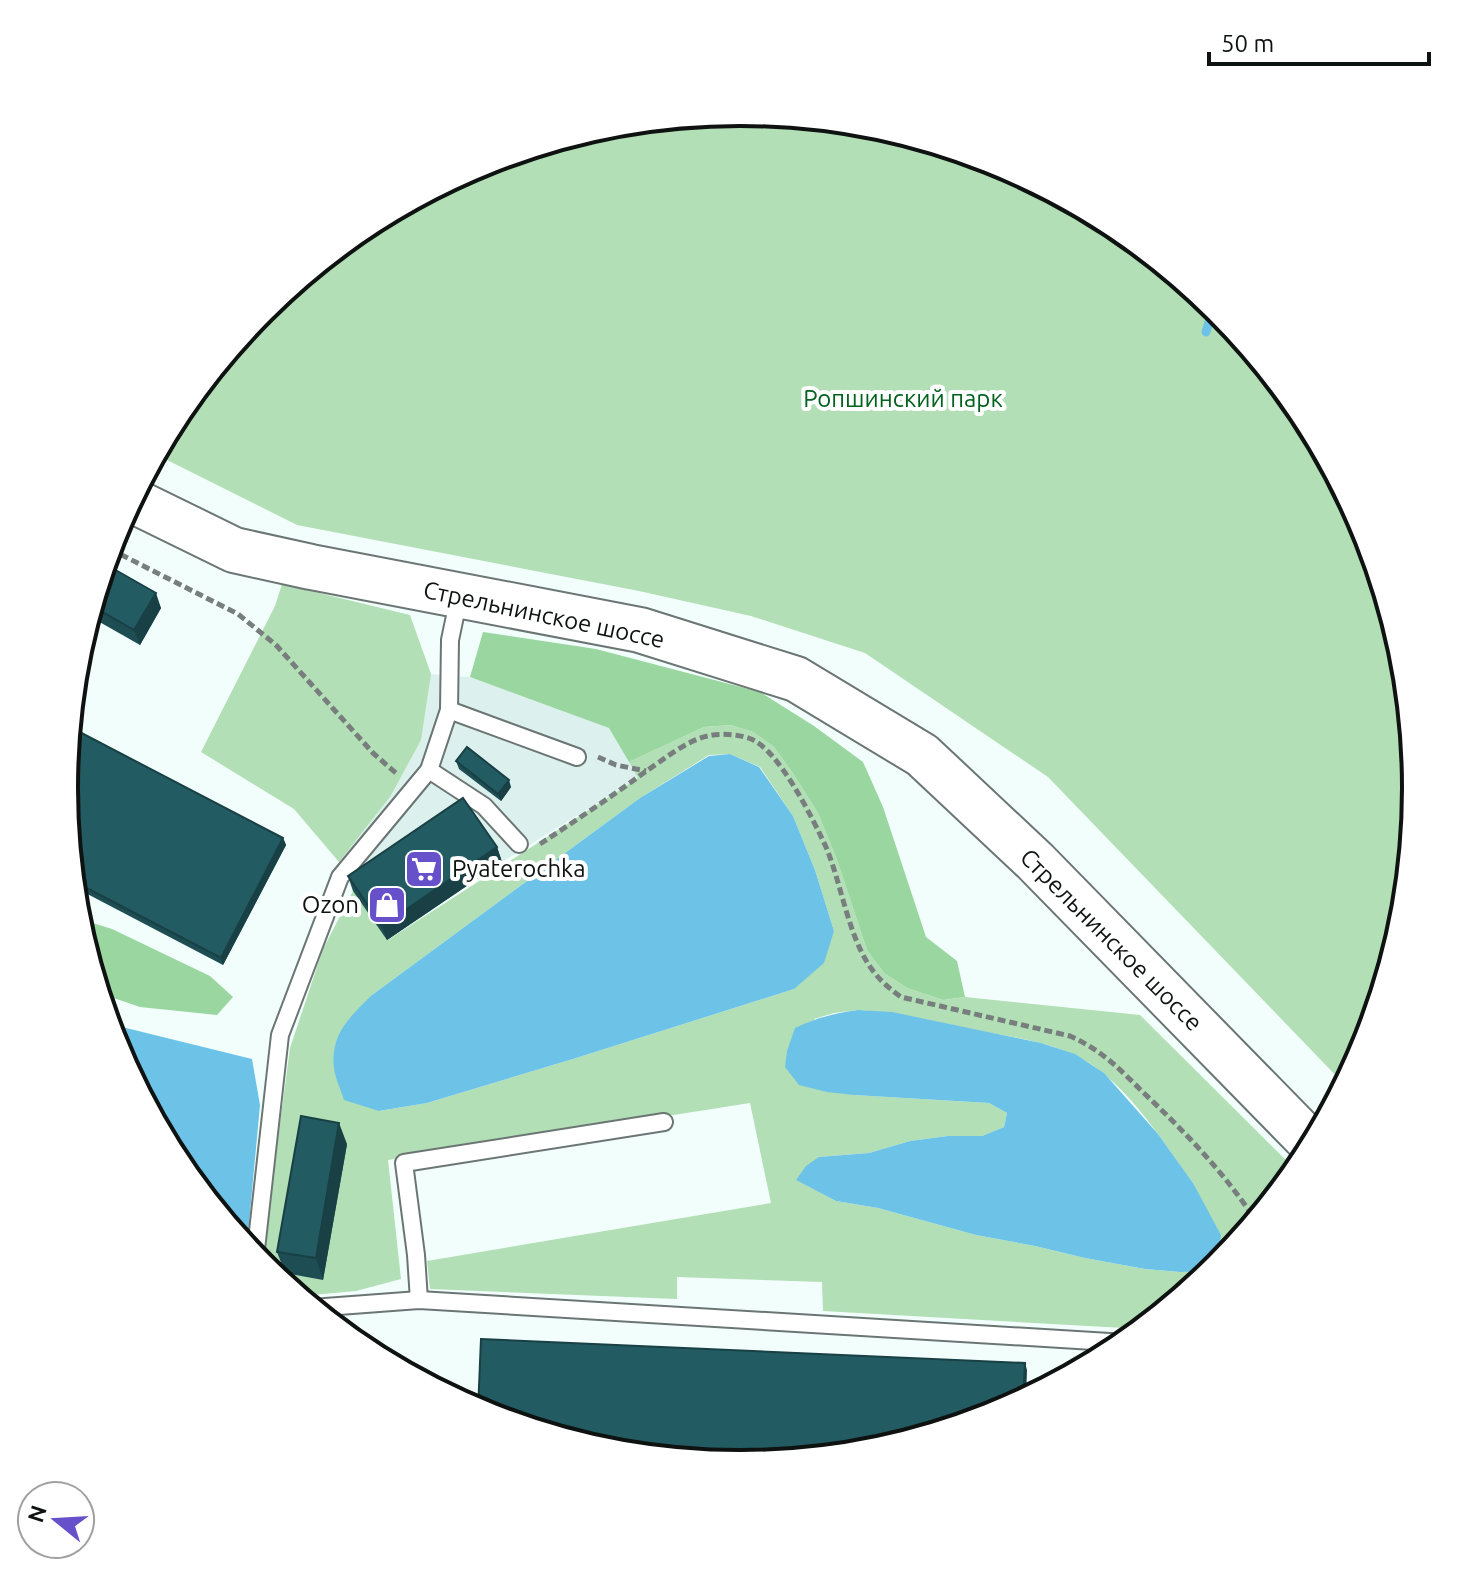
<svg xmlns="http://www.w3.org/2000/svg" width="1481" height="1576" font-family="Ubuntu,sans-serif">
<rect width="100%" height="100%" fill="#f2fefc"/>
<path fill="#dcf1ee" d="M428,674L470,677L610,728L638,778L502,862L387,941L353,891L339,862L390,797Z"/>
<g fill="#b2dfb5" fill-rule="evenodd">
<path d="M741,112L873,125L1000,163L1117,226L1219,310L1303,413L1366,530L1404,656L1417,788L1404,920L1365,1047L1345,1085L1048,777L865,653L751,616L639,591L297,525L167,460L157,451L178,412L262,309L365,225L482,163L609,124Z"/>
<path d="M282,584L410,615L431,674L421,740L390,797L339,862L294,809L201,752L275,606Z"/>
<path d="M731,725L753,732L774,747L794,775L818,813L837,860L867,950L884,973L907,988L943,1000L965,997L1140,1015L1297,1171L1219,1267L1142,1329L823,1311L822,1282L677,1277V1299L430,1289L427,1261L771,1203L750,1103L388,1160L401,1279L356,1291L312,1295L289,1289L274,1276L265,1257L271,1191L290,1048L323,949L353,891L388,940L638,778L629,762L704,727ZM730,754L760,767L793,816L815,870L834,931L794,989L573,1059L427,1103L379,1111L372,995L640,798L709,755ZM858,1010C896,1012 929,1020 966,1028C1013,1038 1067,1042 1104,1074C1140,1104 1166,1146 1193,1183L1180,1272L1145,1269L1085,1258L1035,1246L976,1235L878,1208L836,1201L797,1180L819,1157L869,1153L910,1141L948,1136H982L1004,1127L1007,1113L989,1103L854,1095L814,1019L834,1013Z"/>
</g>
<g fill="#9ad69f">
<path d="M483,632L596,649L760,692L814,726L863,762L883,807L926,937L957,961L965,997L943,1000L907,988L884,973L867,950L837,860L818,813L794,775L774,747L753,732L731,725L704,727L629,762L609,728L470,677Z"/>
<path d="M77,918L112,929L210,976L233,997L217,1015L140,1007L99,993Z"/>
</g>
<g fill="#6cc3e7">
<path d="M730,754L759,767L793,816L815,870L834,931L824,963L794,989L573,1059L427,1103L379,1111L344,1100C341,1090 335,1078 334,1068C330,1034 350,1017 372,995L640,798L709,756Z"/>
<path d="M858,1010L892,1012L1041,1043L1075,1054L1104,1073L1158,1134L1193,1183L1221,1235L1218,1257L1204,1271L1180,1272L1145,1269L1085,1258L1035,1246L976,1235L878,1208L836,1201L796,1180L806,1166L819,1157L869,1153L910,1141L948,1136H982L1004,1127L1007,1113L989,1103L854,1095L827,1092L799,1085L785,1067L787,1051L795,1028C816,1018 835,1013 858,1010Z"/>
<path d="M114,1025L252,1059L260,1105L248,1234L245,1246L178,1163L115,1046L109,1027Z"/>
</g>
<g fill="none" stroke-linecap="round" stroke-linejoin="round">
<path stroke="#6cc3e7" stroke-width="9" d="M1206,332L1214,306"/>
<g stroke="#6b7674" stroke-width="20">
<g id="lane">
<path d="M449,710L577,757"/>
<path d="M429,770L484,806L519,844"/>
<path d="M255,1258L280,1035L340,877L429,770L449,710L450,640L459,597"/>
<path d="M419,1300L416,1255L404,1163L664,1122"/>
<path d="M312,1308L419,1300L1126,1343"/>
</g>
</g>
<g stroke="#6b7674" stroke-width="48">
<path id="secondary" d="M132,497L138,503L234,550L311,567L640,630L796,679L922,755L1035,861L1313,1145"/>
</g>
<g stroke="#777e7d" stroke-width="5" stroke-dasharray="8 4" stroke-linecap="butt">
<path d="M110,549L238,614L276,645L373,753L397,774"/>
<path d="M598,757L616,765L646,771"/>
<path d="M540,844C575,821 611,797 645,772C663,760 687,740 708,736C721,733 738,734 751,739C779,750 813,819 826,847C841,883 847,929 867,962C876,977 887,987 901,997L1070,1036C1105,1052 1120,1070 1147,1096C1187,1134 1226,1175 1256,1221"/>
</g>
<use href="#lane" stroke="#fff" stroke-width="16"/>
<use href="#secondary" stroke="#fff" stroke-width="44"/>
</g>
<g fill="#1e4e54">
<path d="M105,564L161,608L140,645L89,616Z"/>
<path d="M456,761L511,787L501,801L459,769Z"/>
<path d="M64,788L283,838L286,845L223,965L74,887Z"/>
<path d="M497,847L502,862L387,940L353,891L348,876Z"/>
<path d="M347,1144L323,1280L285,1273L277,1252Z"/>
</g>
<g fill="#184045">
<path d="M156,593L161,608L140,645L134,630Z"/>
<path d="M509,780L511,787L501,801L498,794Z"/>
<path d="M283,838L286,845L223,965L221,958Z"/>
<path d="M497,847L502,862L387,940L382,926Z"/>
<path d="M339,1123L347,1144L323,1280L316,1258Z"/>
<path d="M1025,1363L1027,1370L1026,1399L1023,1400Z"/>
</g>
<g fill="#235b62" stroke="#184045" stroke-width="2">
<path d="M105,564L156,593L134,630L92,606Z"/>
<path d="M70,727L283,838L221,958L73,881L64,788Z"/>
<path d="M467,747L509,780L498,794L456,761Z"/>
<path d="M463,798L497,847L382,926L348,876Z"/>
<path d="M301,1116L339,1123L316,1258L277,1252Z"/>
<path d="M481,1339L1025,1363L1023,1400L999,1413L872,1452L740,1464L608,1451L478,1411Z"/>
</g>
<defs>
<g id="supermarket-square" transform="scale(2)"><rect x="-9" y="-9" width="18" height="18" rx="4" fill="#6751ca" stroke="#fff"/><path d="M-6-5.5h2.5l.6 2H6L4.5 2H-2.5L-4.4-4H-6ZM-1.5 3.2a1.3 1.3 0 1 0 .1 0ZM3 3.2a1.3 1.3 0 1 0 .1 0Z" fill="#fff"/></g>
<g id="shop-square" transform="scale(2)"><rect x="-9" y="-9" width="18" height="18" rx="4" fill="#6751ca" stroke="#fff"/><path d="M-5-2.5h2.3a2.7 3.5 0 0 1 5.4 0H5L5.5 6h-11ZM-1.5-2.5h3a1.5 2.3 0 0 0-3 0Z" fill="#fff"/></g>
</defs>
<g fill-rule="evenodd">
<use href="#supermarket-square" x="424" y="869"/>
<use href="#shop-square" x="387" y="905"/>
</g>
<g text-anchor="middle" stroke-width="8" stroke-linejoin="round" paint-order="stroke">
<g font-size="24" fill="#02611e" stroke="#fff">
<text x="903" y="407">Ропшинский парк</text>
</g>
<g font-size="24" fill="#0e1211" stroke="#fff">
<text transform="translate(544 615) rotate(12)" y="8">Стрельнинское шоссе</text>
<text transform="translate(1111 940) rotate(45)" y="8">Стрельнинское шоссе</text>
</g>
<g font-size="24" fill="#0e1211" stroke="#fff" text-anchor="start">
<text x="452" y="877">Pyaterochka</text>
<text x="359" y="913" text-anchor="end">Ozon</text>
</g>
</g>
<path d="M0 0H1481V1576H0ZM78 788a662 662 0 1 1 1324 0a662 662 0 1 1-1324 0Z" fill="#fff" fill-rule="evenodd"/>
<path fill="none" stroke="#0e1211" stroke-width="4" d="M78 788a662 662 0 1 1 1324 0a662 662 0 1 1-1324 0Z"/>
<g transform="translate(56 1520) rotate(288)"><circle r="38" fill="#ffffff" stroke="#9fa0a0" stroke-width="2"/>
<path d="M0-6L14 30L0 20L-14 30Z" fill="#6751ca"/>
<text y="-12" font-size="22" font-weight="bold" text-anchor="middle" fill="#0e1211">N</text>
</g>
<path d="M1209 52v12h220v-12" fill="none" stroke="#0e1211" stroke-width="4"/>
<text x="1221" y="52" font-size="24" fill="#0e1211" stroke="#ffffff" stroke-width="6" paint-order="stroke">50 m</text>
</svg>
